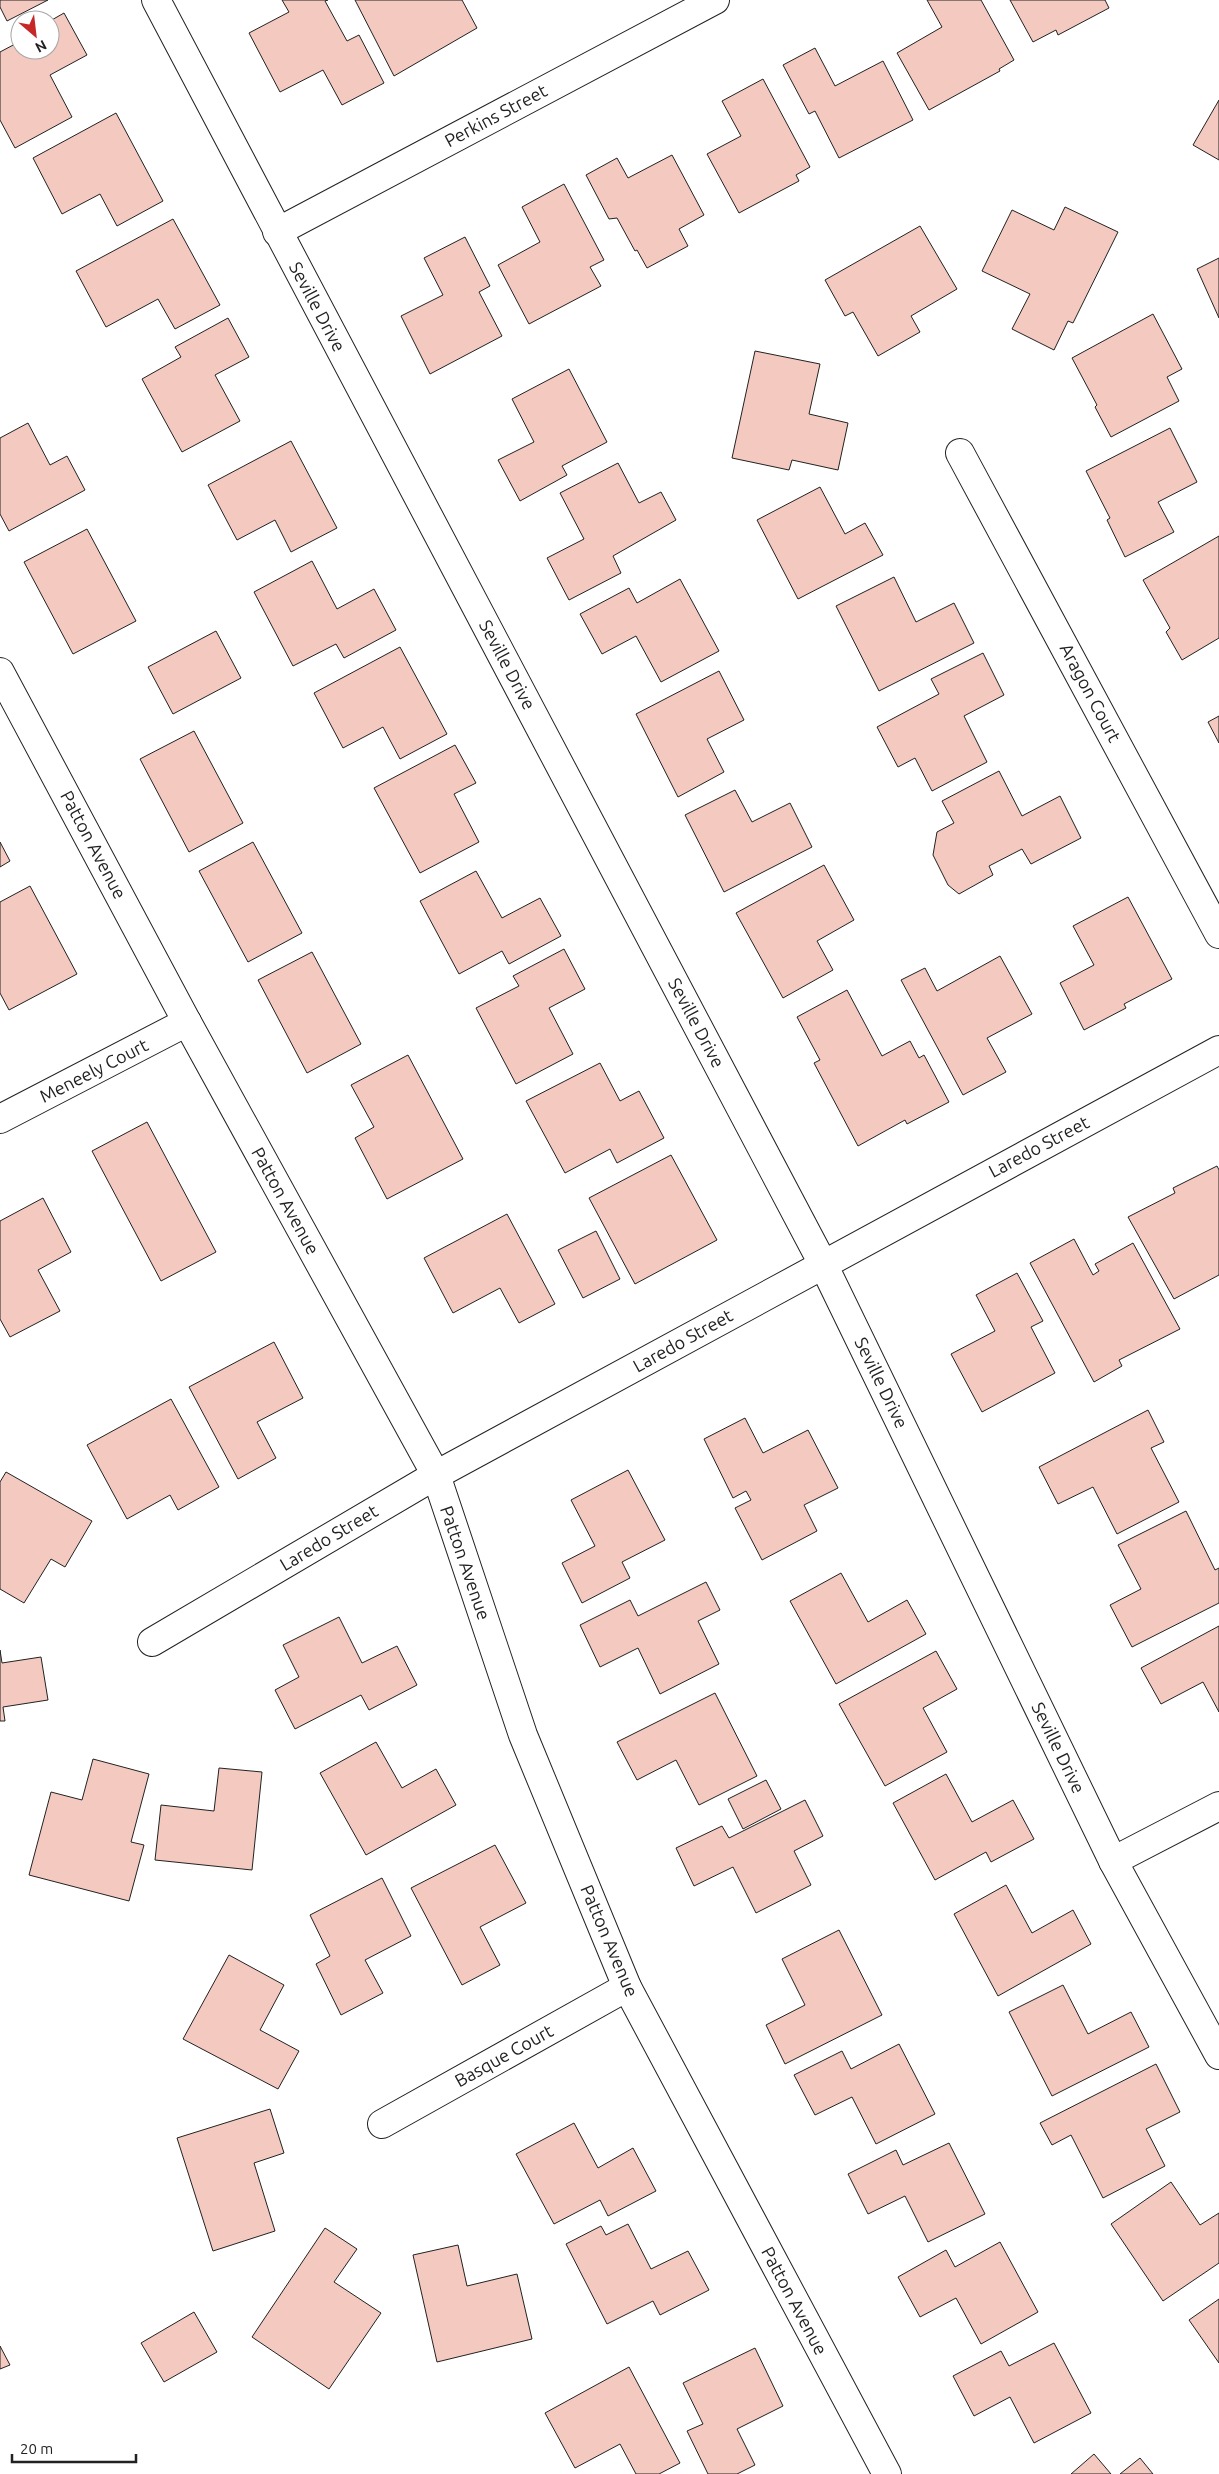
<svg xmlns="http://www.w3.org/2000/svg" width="1219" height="2474" font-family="Ubuntu,sans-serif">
<rect width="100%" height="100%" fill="#fff"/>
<g fill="#f3c9c0" stroke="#222">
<path d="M0,0H48L7,21L0,7Z"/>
<path d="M282,0H328L325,1L347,41L359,35L384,83L342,105L323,70L280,92L249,33L289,12Z"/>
<path d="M355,0H462L477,28L394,76Z"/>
<path d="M927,0H981L1014,60L999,69L1000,71L929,110L897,53L942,27Z"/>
<path d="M1010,0H1105L1109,8L1058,35L1056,30L1033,42Z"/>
<path d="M64,13L87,55L50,75L72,117L15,148L0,120V52L17,43L15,40L20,37V50H50V21Z"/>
<path d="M815,48L835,86L883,61L913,120L839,158L815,111L809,114L783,65Z"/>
<path d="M763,79L810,167L796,175L799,181L739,213L707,154L741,136L722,101Z"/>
<path d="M1219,100V160L1193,145Z"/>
<path d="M116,113L163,201L117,226L100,194L62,214L33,158Z"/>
<path d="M672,155L704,215L679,229L688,246L647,268L637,250L635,251L617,218L609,219L586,175L617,158L628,178Z"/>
<path d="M564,184L604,260L590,267L601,286L529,324L498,265L540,242L522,207Z"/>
<path d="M1065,207L1118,232L1073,323L1068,321L1054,350L1012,329L1030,294L982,271L1012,210L1054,230Z"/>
<path d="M173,219L220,305L175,329L158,299L106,327L76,271Z"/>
<path d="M920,226L957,289L911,316L920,332L878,356L853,312L845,316L825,280Z"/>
<path d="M465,237L490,286L479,292L502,336L430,374L401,316L443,295L424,258Z"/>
<path d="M1219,258V318L1197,269Z"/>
<path d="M1153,314L1182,369L1167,377L1179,401L1111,437L1095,407L1097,405L1072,358Z"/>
<path d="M228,318L249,357L215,375L240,421L182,452L142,379L181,357L175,347Z"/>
<path d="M755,351L820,364L809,414L848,423L838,470L792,460L789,470L732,458Z"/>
<path d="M569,369L607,442L562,466L567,475L520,501L498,460L534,442L512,399Z"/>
<path d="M28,423L50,465L67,456L85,490L9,531L0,514V438Z"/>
<path d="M1170,428L1197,482L1158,502L1174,532L1125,557L1107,520L1110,518L1086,471Z"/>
<path d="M291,441L337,528L291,552L275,520L237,540L208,485Z"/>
<path d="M618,463L639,503L661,492L676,520L613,556L621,573L569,600L547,558L584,539L560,493Z"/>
<path d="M820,487L845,534L865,523L883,555L798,599L757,520Z"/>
<path d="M87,529L136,621L73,654L24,562Z"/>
<path d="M1219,536V638L1182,660L1166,632L1170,628L1143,580Z"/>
<path d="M312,561L337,609L374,589L396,630L344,658L336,644L293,666L254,592Z"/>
<path d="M894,577L916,622L954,603L974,643L879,691L836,606Z"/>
<path d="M680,579L719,651L661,682L636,636L602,654L580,614L629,588L637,603Z"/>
<path d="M216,631L241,678L173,714L148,667Z"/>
<path d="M400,647L447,734L400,759L383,727L343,748L314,693Z"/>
<path d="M983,653L1004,695L964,716L987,762L932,791L915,758L898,767L877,727L939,694L931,679Z"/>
<path d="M719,671L744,720L707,739L724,772L678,797L636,714Z"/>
<path d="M1219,716V743L1208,722Z"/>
<path d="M194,731L243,823L189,852L140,759Z"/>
<path d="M455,745L476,783L454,794L479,842L420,873L374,788Z"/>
<path d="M999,771L1022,816L1060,796L1081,838L1031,864L1022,849L989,866L993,875L959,894L948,885L933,855L937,832L954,823L942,801Z"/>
<path d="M735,790L752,822L790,803L812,847L724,892L685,815Z"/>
<path d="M0,842L10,861L0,867Z"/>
<path d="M253,842L302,933L248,962L199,871Z"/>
<path d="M824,865L854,920L817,941L833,970L783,998L736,913Z"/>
<path d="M476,871L502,918L540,898L561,936L509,964L502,951L459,974L420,901Z"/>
<path d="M30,886L77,974L9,1010L0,993V902Z"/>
<path d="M1128,897L1172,979L1124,1004L1126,1008L1084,1030L1060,983L1094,965L1073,926Z"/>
<path d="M564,949L585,989L549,1008L573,1054L516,1084L476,1008L519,986L513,976Z"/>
<path d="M312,952L361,1044L307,1073L258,980Z"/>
<path d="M1000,956L1032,1014L987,1038L1006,1072L963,1095L901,980L925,968L937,991Z"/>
<path d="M847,990L882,1056L910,1041L919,1058L924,1055L949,1102L907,1124L905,1120L858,1146L814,1063L820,1060L797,1017Z"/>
<path d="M408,1055L463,1159L387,1199L355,1138L374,1127L351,1085Z"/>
<path d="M600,1063L620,1101L639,1091L664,1138L617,1163L610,1149L565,1173L526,1101Z"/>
<path d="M147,1122L216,1252L161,1281L92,1151Z"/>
<path d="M671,1155L717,1240L635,1284L589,1198Z"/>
<path d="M1217,1166L1219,1170V1275L1174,1299L1128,1217L1175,1193L1173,1188Z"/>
<path d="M43,1198L71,1252L38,1270L60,1311L10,1337L0,1319V1221Z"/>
<path d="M507,1214L555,1304L519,1323L500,1288L453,1313L424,1258Z"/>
<path d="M596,1231L620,1279L583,1298L558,1250Z"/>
<path d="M1074,1239L1093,1275L1099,1271L1095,1264L1133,1243L1180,1329L1119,1360L1122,1366L1094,1382L1030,1263Z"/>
<path d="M1017,1273L1043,1321L1031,1327L1055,1373L982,1412L951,1354L995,1331L976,1295Z"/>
<path d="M274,1342L303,1398L257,1422L276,1458L238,1479L189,1387Z"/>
<path d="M171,1399L219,1487L178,1510L170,1495L127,1519L87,1445Z"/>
<path d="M1148,1410L1164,1442L1151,1448L1179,1502L1117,1534L1093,1487L1058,1504L1039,1467Z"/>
<path d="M745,1418L763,1453L808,1430L838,1488L804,1505L817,1531L762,1560L735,1508L751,1500L746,1491L733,1498L704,1439Z"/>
<path d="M628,1470L665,1540L622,1562L630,1578L582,1603L562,1563L595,1546L571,1500Z"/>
<path d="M6,1472L92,1521L65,1567L51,1559L24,1603L0,1589V1482Z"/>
<path d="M1186,1511L1215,1570L1219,1568V1603L1132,1647L1110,1605L1141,1589L1118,1545Z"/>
<path d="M841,1573L868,1622L907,1600L926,1634L836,1684L790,1601Z"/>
<path d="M706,1582L720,1610L698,1621L719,1664L660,1694L638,1648L600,1667L580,1625L630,1600L638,1616Z"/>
<path d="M339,1617L362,1663L397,1646L417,1685L369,1710L361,1695L295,1729L275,1690L299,1677L283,1645Z"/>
<path d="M1219,1626V1712L1203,1682L1161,1704L1141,1668Z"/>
<path d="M0,1650L2,1663L41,1657L48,1700L3,1707L5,1721H0Z"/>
<path d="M936,1651L957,1689L923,1708L947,1752L885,1786L839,1704Z"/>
<path d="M715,1693L757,1776L699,1805L676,1760L637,1780L617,1742Z"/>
<path d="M376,1742L402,1788L436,1769L456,1805L366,1855L320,1773Z"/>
<path d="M93,1759L149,1774L131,1842L144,1845L129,1901L29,1875L51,1792L82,1800Z"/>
<path d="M219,1768L262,1772L252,1870L155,1860L161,1805L214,1811Z"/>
<path d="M946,1774L972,1822L1013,1800L1034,1839L991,1862L986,1852L935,1880L893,1803Z"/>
<path d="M766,1780L781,1809L743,1829L728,1799Z"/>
<path d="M805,1800L823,1836L794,1851L811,1885L756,1913L733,1867L694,1886L676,1848L722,1826L729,1838Z"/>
<path d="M495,1845L526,1903L480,1927L500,1965L462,1985L411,1888Z"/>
<path d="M382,1878L411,1936L365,1960L383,1993L341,2015L316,1964L330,1956L310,1915Z"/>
<path d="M1006,1885L1032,1933L1073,1910L1091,1944L998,1996L954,1914Z"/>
<path d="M839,1930L882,2015L785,2064L766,2025L805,2005L782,1959Z"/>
<path d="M229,1955L284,1985L260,2030L299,2051L278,2089L183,2039Z"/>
<path d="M1063,1985L1088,2034L1131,2012L1149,2047L1052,2096L1009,2012Z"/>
<path d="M899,2044L935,2114L876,2144L852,2097L815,2115L794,2075L842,2051L851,2069Z"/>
<path d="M1156,2064L1180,2112L1146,2129L1165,2166L1103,2198L1071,2135L1052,2145L1040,2123Z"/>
<path d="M270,2109L284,2153L254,2163L275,2231L213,2251L177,2138Z"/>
<path d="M574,2123L598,2168L633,2148L656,2191L608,2216L600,2200L554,2224L516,2154Z"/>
<path d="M949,2143L985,2214L928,2242L905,2196L868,2214L848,2174L896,2150L903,2165Z"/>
<path d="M1171,2182L1200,2225L1219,2213V2263L1163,2301L1111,2224Z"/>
<path d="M628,2224L651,2269L688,2251L709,2290L660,2315L653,2301L607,2324L566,2244L601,2226L606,2235Z"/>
<path d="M325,2228L357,2249L334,2282L381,2313L329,2389L252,2337Z"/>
<path d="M1000,2242L1038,2312L981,2344L956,2298L920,2317L898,2277L946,2250L955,2267Z"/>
<path d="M458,2245L467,2286L517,2274L532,2339L437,2362L413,2255Z"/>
<path d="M1219,2299V2363L1189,2320Z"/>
<path d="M194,2312L217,2352L164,2382L141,2343Z"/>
<path d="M1054,2343L1091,2413L1034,2443L1010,2397L974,2416L953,2376L1001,2351L1009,2366Z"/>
<path d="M0,2346L10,2365L0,2369Z"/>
<path d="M755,2348L783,2406L737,2429L755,2465L737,2474H708L687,2431L703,2424L683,2383Z"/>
<path d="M629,2367L680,2463L659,2474H636L620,2444L575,2468L545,2413Z"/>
<path d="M1094,2454L1111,2474H1071Z"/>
<path d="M1140,2458L1153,2474H1120Z"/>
</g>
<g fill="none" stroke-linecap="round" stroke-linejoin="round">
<g stroke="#222" stroke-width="30">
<g id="minor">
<path d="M156,0L823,1264L1113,1861L1219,2055"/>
<path d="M277,232L715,0"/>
<path d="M960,453L1219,934"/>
<path d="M0,672L187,1022L436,1475L523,1735L627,1987L887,2474"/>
<path d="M0,1119L187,1022"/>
<path d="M152,1642L436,1475L1219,1050"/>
<path d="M1113,1861L1219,1806"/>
<path d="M382,2124L627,1987"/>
</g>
</g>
<use href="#minor" stroke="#fff" stroke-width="28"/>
</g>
<g text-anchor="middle" stroke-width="4" stroke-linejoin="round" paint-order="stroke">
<g font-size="18" fill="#222" stroke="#fff">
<text transform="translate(496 116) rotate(-28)" y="6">Perkins Street</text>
<text transform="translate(317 307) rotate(62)" y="6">Seville Drive</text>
<text transform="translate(507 665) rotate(62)" y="6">Seville Drive</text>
<text transform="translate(1090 693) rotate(62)" y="6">Aragon Court</text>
<text transform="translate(93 845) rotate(62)" y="6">Patton Avenue</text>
<text transform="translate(696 1023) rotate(62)" y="6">Seville Drive</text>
<text transform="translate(94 1071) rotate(-27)" y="6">Meneely Court</text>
<text transform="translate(1039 1147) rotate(-28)" y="6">Laredo Street</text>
<text transform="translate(285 1201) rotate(61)" y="6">Patton Avenue</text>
<text transform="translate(683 1341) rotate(-29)" y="6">Laredo Street</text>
<text transform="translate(881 1383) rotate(64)" y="6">Seville Drive</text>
<text transform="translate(329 1538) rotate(-31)" y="6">Laredo Street</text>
<text transform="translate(465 1563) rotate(71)" y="6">Patton Avenue</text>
<text transform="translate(1058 1748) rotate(64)" y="6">Seville Drive</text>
<text transform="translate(609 1941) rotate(67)" y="6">Patton Avenue</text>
<text transform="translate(504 2056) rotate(-29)" y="6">Basque Court</text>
<text transform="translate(794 2301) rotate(62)" y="6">Patton Avenue</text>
</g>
</g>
<g transform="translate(35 35) rotate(152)"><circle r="24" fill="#ffffff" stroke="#a7a7a7"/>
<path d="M0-4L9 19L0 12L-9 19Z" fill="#c62828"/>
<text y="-8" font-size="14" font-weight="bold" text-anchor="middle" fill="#222222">N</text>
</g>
<path d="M12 2454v8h124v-8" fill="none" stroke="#222222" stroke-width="2.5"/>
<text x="20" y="2454" font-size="15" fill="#222222" stroke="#ffffff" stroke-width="4" paint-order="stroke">20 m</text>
</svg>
